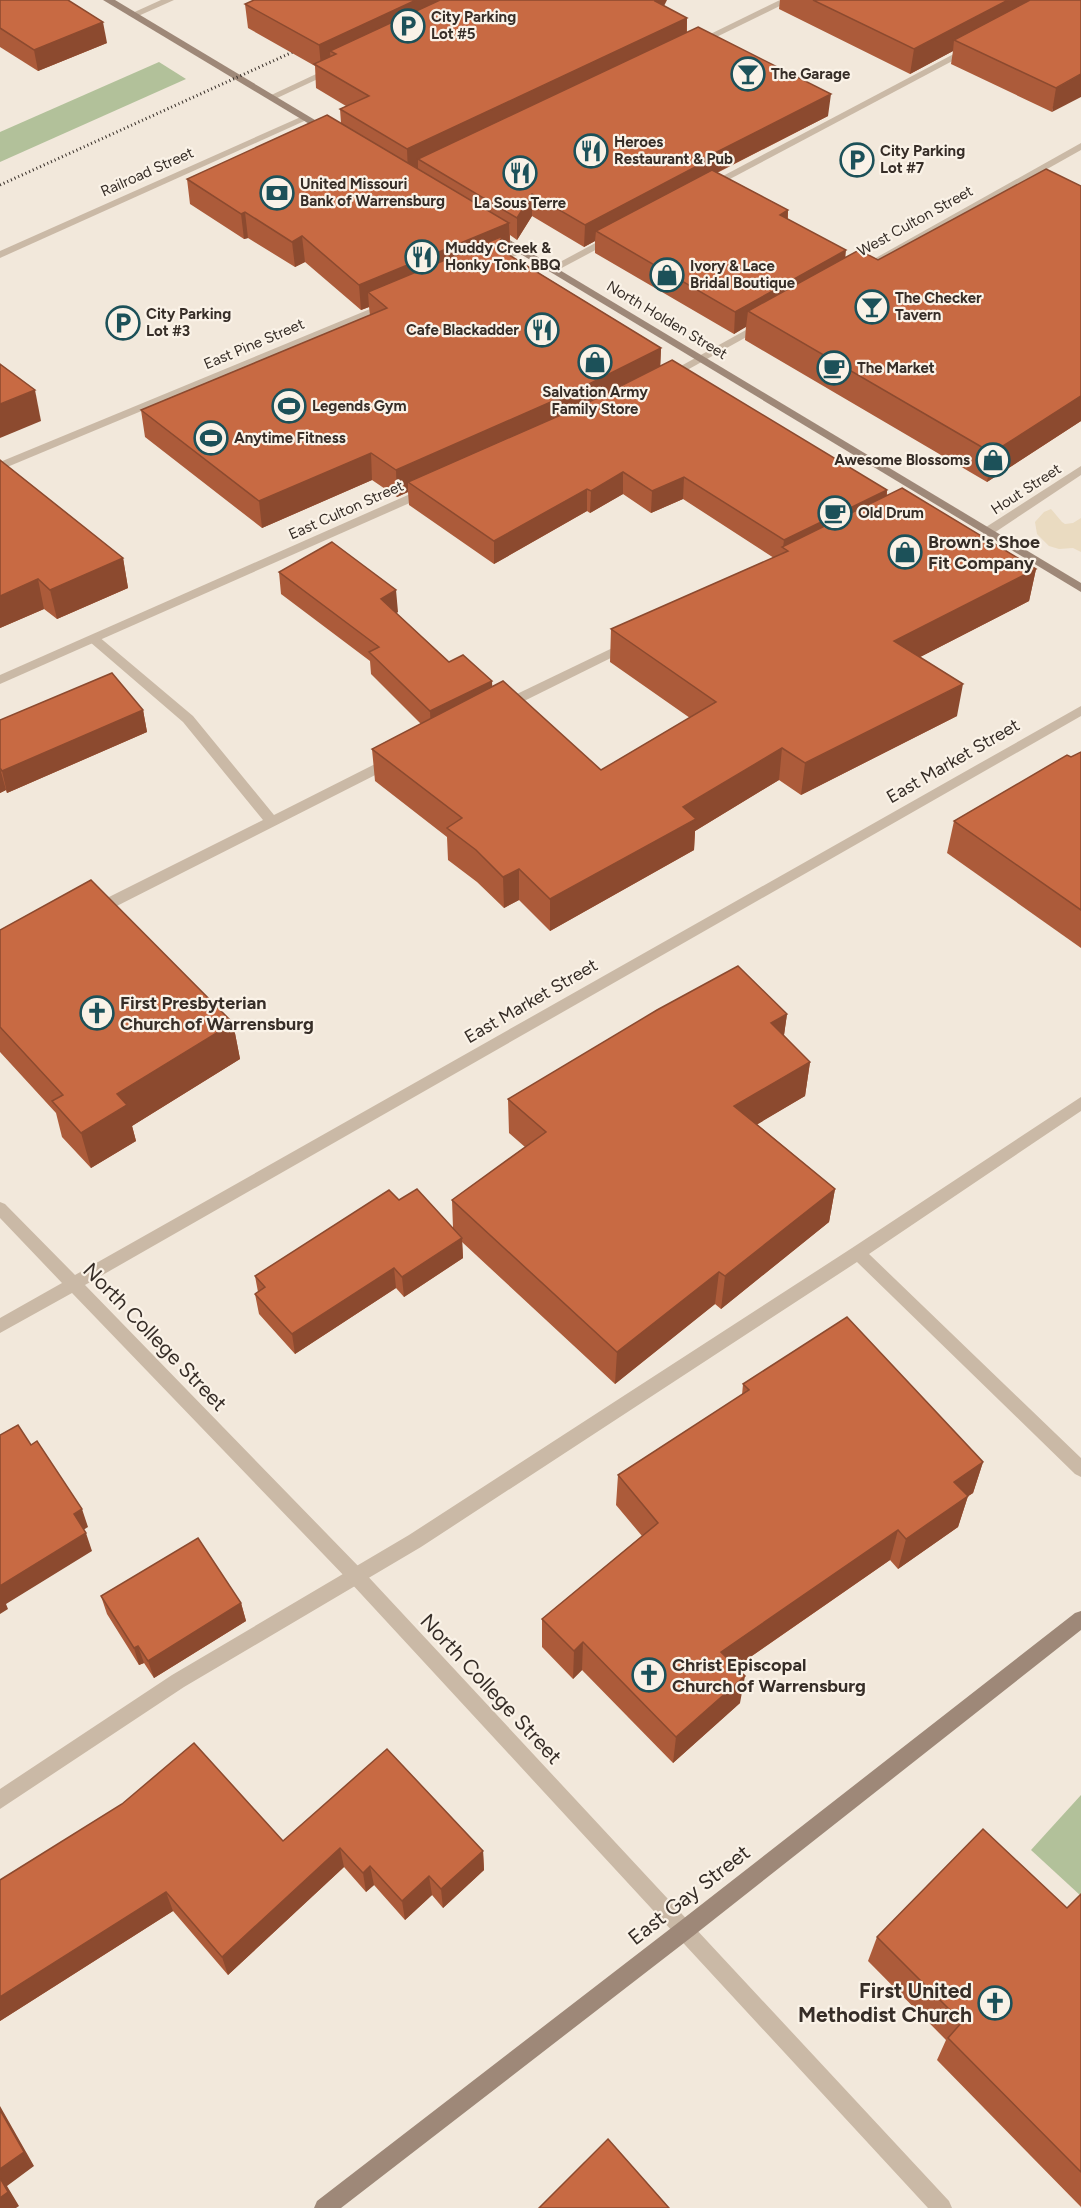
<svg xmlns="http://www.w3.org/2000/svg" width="1081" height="2208" font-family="Figtree,sans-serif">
<rect width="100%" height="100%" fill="#f2e8db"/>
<g fill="#b2c19a">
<path d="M159,62L186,79L0,162V132Z"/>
<path d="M1081,1795V1896L1031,1850Z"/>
</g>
<path fill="#eadbc1" d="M1051,509L1062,522L1065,524L1073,523L1081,518V552L1073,548L1059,549L1049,546L1037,534L1035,522L1044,512Z"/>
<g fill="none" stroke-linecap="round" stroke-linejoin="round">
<g fill="#cab9a6" fill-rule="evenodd">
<path d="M967,47L975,49L713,188L704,186Z"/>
<path d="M329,68L337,70L275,99L267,97Z"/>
<path d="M614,233L619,236L618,238L556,271L552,272L547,269Z"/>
<path d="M94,635L98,636L193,716L274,815L385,759L390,757L397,762L395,765L101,914H91L89,910L91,906L263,820L183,722L90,642L88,639Z"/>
<path d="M627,641L631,642L633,645L631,648L508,709L503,710L497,706L498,703Z"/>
<path d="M1081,1097V1111L869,1254L1081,1458V1477L1075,1474L857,1262L421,1547L184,1687L0,1809V1789L172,1675L409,1535L852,1248Z"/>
</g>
<g fill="#cab9a6" fill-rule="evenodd">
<path d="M161,0H174L136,17L128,15Z"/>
<path d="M303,116L311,118L0,258V251Z"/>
<path d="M1081,143V150L865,271L861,272L856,269Z"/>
<path d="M520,247L525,250L524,252L494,265L490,266L485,263Z"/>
<path d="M387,302L392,305L391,307L0,470V462Z"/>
<path d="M764,320L768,321V325L671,379L667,380L661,377Z"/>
<path d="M1081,466V475L991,535H983V529Z"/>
<path d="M426,487L432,491L430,494L0,684V675Z"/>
<path d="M1081,706V716L85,1285L362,1570L949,2201L952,2208H928L350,1582L72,1293L0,1333V1318L62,1283L0,1218V1202L5,1204L75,1275Z"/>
</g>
<path fill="#cab9a6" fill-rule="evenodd" d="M780,0H792L698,46L690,44Z"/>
<g fill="#9e8878" fill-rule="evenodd">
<path d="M103,0H115L335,132L326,134Z"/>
<path d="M493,230L1081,583V592L489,235L488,233Z"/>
<path d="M1081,1611V1630L693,1936L341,2208H314L317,2201L679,1922L1075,1613Z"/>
</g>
<path stroke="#362d27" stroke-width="3" stroke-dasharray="1 3" stroke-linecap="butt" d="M0,185L306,46"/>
</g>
<g fill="#ac5b3a">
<path d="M0,0L107,43L38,71L0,47Z"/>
<path d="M780,0H1081L1052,112L951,64L953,51L910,74L779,9Z"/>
<path d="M245,4L664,6L687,18V32L828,116L717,173L788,210V219L846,257L878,260L1081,186V421L987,482L745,340L746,326L734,334L595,253V241L584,247L532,216L517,240L510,235V249L503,251L661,348L660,366L887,490V495L1036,569L1029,601L920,657L957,716L801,795L779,780L695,831L694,850L550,931L519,900L504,908L477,882L448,860L447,837L375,781L372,749L421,724L371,674L370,661L281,594L279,572L398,612L396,613L449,662L492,681V687L601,770L690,718L610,662L611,629L774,558L683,499L651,513L623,494L590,513L587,511L494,564L409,505L408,492L397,497L372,480L262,528L145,437L141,410L370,315L369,307L361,310L305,262L295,267L248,238L244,239L190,204L187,179L341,123L340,109L346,106L316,88L315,66L248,28Z"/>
<path d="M0,460L123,558L128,588L57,619L44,609L0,628Z"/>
<path d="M143,710L147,732L7,793L6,790L0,793V720Z"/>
<path d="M1081,752V948L947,853L954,821Z"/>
<path d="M0,930L233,1023L240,1059L132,1126L136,1141L91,1168L62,1137L56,1113L0,1052Z"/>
<path d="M787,1014L784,1035L810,1062L805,1096L757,1124L835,1189L829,1222L721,1309L715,1304L615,1384L462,1242L463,1258L404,1297L396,1288L295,1354L259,1314L255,1294L258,1292L255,1276L399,1200L453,1228L452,1200L525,1147L509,1133L508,1099Z"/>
<path d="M743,1384L983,1462L973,1493L968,1496L958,1527L898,1569L890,1560L736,1667L740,1703L673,1763L582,1670L573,1679L542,1647V1619L642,1536L616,1505L618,1475L742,1395Z"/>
<path d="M101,1596L241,1603L246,1621L154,1678L144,1663L139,1665L107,1614Z"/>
<path d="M283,1841L483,1851L484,1870L443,1908L432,1895L405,1920L374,1885L366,1892L344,1867L228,1975L173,1911L0,2021V1880Z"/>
<path d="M1081,1894V2207L937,2060L946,2040L868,1961L877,1937L1067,1908Z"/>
</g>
<g fill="#8c4a2f">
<path d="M416,0H470L336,54L330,51L331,65L321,67L319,45Z"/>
<path d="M656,0H667L654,26L655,1Z"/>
<path d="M1008,0H1050L954,40L953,51L910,74L914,49Z"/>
<path d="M687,18L686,42L418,159V169L408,174L407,149Z"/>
<path d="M103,22L107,43L38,71L34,50Z"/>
<path d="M1081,74V97L1052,112L1056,88Z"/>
<path d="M831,94L828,116L700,181L596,231L595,241L584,247L585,225L697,162Z"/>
<path d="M532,194V216L517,240V218Z"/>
<path d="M788,210L786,232L780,215Z"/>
<path d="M245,212L248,238L244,239L241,214Z"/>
<path d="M509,223L510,249L368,292L369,307L361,310L359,285Z"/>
<path d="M302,236L305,262L295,267L292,242Z"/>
<path d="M846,250L844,272L748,311L746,327L734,334L735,312Z"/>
<path d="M661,348L660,375L408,482V492L397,497L396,470Z"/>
<path d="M35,390L41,421L0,438V404Z"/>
<path d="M1081,396V421L987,482L992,453Z"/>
<path d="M371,453L372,480L262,528L259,501Z"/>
<path d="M623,472V494L590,513L591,491Z"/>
<path d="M684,477L683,499L651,513L652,491Z"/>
<path d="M587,489V511L494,564V541Z"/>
<path d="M887,490L884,512L788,551L783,548L784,540Z"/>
<path d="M123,558L128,588L57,619L50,590Z"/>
<path d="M1036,569L1029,601L889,673L894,641Z"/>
<path d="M38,579L44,609L0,628V596Z"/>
<path d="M396,590L398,612L383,621L381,599Z"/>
<path d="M492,681L493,703L431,733L430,711Z"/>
<path d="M963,684L957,716L801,795L805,763Z"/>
<path d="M143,710L147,732L7,793L2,771Z"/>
<path d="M782,748L779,780L695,831L694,850L550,931V899L683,807Z"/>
<path d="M0,768L6,790L0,793Z"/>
<path d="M519,869V900L504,908L503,877Z"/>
<path d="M787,1014L782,1049L771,1023Z"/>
<path d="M233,1023L240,1059L132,1126L136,1141L91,1168L81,1133L117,1094Z"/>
<path d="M810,1062L805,1096L731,1140L734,1106Z"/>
<path d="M835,1189L829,1222L721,1309L725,1276Z"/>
<path d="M462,1238L463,1258L404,1297L402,1277Z"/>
<path d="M394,1268L396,1288L295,1354L292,1334Z"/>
<path d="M719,1272L715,1304L615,1384L617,1352Z"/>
<path d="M983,1462L973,1493L945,1512L954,1482Z"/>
<path d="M968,1496L958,1527L898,1569L906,1539Z"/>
<path d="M82,1509L88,1527L80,1532L74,1514Z"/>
<path d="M898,1530L890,1560L717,1680L721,1652Z"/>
<path d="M86,1533L92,1551L6,1604L8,1609L0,1614V1586Z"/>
<path d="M241,1603L246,1621L154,1678L148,1661Z"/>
<path d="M583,1642L582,1670L573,1679L574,1651Z"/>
<path d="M138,1646L144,1663L139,1665L134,1648Z"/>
<path d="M745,1676L740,1703L673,1763L676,1737Z"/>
<path d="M340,1848L344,1867L228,1975L222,1957Z"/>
<path d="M483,1851L484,1870L443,1908L441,1889Z"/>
<path d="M370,1866L374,1885L366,1892L363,1873Z"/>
<path d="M429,1876L432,1895L405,1920L402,1901Z"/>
<path d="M166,1892L173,1911L0,2021V1997Z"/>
<path d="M0,2106L34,2166L7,2186L19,2206L16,2208H0Z"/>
</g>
<g fill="#c86a43" stroke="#8c4a2f" stroke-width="1.5">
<path d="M0,0H68L103,22L34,50L0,28Z"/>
<path d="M254,0H416L319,45L245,4Z"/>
<path d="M440,0H656L655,1L687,18L407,149L340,109L369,96L314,64L336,54L330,51Z"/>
<path d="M813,0H1008L914,49Z"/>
<path d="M1030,0H1081V74L1056,88L954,40Z"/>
<path d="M698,27L831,94L697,162L701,164L585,225L532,194L517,218L418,159Z"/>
<path d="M327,115L509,223L359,285L302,236L292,242L245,212L241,214L187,179Z"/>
<path d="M1046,169L1081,186V396L992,453L748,311L859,250L878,260Z"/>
<path d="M712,170L788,210L780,215L846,250L735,312L596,231Z"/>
<path d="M503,236L496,247L661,348L569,394L396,470L371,453L259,501L141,410L387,308L368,292Z"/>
<path d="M672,360L887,490L784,540L684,477L652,491L623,472L591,491L587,489L494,541L408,482L579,407Z"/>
<path d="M0,364L35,390L0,404Z"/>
<path d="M0,460L123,558L50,590L38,579L0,596Z"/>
<path d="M902,488L1036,569L894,641L963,684L805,763L782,748L683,807L696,819L550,899L519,869L503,877L476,850L447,828L462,818L372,749L503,681L601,770L716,702L611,629L788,551L782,547Z"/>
<path d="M332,542L396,590L381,599L449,662L463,655L492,681L430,711L369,652L379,647L279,572Z"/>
<path d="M112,673L143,710L2,771L0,768V720Z"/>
<path d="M1081,752V910L954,821L1067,755L1071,757Z"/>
<path d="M91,880L233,1023L117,1094L127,1105L81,1133L52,1101L63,1095L0,1027V930Z"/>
<path d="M738,966L787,1014L771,1023L810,1062L734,1106L835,1189L725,1276L719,1272L617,1352L452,1200L546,1132L508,1099L657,1010Z"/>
<path d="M417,1189L462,1238L402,1277L394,1268L292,1334L255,1294L265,1287L255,1276L389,1190L399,1200Z"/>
<path d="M847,1317L983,1462L954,1482L968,1496L906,1539L898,1530L721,1652L745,1676L676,1737L583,1642L574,1651L542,1619L658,1523L618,1475L749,1390L743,1384Z"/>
<path d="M18,1425L31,1445L37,1441L82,1509L74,1514L86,1533L0,1586V1435Z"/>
<path d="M198,1538L241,1603L148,1661L138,1646L134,1648L101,1596Z"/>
<path d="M194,1743L283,1841L387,1749L483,1851L441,1889L429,1876L402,1901L370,1866L363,1873L340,1848L222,1957L166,1892L0,1997V1880L122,1804Z"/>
<path d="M983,1829L1067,1908L1081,1894V2172L948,2038L962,2022L877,1937Z"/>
<path d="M0,2110L24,2152L0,2169Z"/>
<path d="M608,2139L669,2208H539Z"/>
<path d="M0,2178L8,2192L0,2198Z"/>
</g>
<defs>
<g id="parking-ring" transform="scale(1.725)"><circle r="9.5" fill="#faf2e7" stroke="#1c5159" stroke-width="1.5"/><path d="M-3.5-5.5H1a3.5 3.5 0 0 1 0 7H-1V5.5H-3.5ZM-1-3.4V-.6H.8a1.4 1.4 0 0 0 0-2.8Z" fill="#1c5159"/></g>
<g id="bar-ring" transform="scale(1.725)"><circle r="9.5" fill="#faf2e7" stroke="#1c5159" stroke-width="1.5"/><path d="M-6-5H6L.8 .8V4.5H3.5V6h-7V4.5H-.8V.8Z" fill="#1c5159"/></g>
<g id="restaurant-ring" transform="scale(1.725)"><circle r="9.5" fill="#faf2e7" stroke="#1c5159" stroke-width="1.5"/><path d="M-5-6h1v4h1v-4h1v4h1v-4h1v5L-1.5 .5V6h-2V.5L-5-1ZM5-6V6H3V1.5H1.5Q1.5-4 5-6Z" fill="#1c5159"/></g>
<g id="bank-ring" transform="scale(1.725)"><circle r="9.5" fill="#faf2e7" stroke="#1c5159" stroke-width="1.5"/><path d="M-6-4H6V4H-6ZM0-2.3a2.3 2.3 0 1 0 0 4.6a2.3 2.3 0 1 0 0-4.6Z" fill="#1c5159"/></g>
<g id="shop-ring" transform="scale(1.725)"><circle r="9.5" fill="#faf2e7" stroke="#1c5159" stroke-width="1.5"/><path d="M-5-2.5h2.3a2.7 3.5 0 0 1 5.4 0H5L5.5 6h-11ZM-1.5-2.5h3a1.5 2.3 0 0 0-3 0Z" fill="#1c5159"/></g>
<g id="cafe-ring" transform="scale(1.725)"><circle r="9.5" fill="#faf2e7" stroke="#1c5159" stroke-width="1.5"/><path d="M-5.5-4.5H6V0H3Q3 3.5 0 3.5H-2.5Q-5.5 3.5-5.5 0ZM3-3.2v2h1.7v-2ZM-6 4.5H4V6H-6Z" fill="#1c5159"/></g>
<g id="stadium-ring" transform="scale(1.725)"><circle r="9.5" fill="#faf2e7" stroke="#1c5159" stroke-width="1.5"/><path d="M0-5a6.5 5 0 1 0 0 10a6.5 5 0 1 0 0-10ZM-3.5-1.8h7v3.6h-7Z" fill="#1c5159"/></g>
<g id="church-ring" transform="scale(1.725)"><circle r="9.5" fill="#faf2e7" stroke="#1c5159" stroke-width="1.5"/><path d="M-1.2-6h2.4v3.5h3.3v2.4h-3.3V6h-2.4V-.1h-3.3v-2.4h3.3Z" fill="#1c5159"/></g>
</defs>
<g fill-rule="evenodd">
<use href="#parking-ring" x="408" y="26"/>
<use href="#bar-ring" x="748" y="74"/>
<use href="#restaurant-ring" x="591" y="151"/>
<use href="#parking-ring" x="857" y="160"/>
<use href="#restaurant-ring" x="520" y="173"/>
<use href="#bank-ring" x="277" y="193"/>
<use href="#restaurant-ring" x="422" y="257"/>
<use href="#shop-ring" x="667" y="275"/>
<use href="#bar-ring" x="872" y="307"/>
<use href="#parking-ring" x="123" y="323"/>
<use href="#restaurant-ring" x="542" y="330"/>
<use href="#shop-ring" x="595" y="362"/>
<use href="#cafe-ring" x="834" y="368"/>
<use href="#stadium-ring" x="289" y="406"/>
<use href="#stadium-ring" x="211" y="438"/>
<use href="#shop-ring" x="993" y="460"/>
<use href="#cafe-ring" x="835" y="513"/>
<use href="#shop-ring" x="905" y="552"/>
<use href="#church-ring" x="97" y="1013"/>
<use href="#church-ring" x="649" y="1675"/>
<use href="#church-ring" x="995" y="2003"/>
</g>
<g text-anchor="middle" stroke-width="4.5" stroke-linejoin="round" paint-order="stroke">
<g font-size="15" font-weight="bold" fill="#362d27" stroke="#faf2e7" text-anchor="start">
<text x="431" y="22">City Parking<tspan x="431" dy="17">Lot #5</tspan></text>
<text x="771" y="79">The Garage</text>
<text x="614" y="147">Heroes<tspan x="614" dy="17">Restaurant &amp; Pub</tspan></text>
<text x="880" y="156">City Parking<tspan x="880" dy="17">Lot #7</tspan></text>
<text x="300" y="189">United Missouri<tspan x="300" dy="17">Bank of Warrensburg</tspan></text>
<text x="520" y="208" text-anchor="middle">La Sous Terre</text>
<text x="445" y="253">Muddy Creek &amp;<tspan x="445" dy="17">Honky Tonk BBQ</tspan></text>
<text x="690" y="271">Ivory &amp; Lace<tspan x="690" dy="17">Bridal Boutique</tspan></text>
<text x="895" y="303">The Checker<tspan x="895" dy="17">Tavern</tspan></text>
<text x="146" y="319">City Parking<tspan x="146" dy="17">Lot #3</tspan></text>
<text x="519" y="335" text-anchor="end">Cafe Blackadder</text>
<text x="857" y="373">The Market</text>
<text x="595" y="397" text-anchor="middle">Salvation Army<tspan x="595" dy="17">Family Store</tspan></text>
<text x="312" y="411">Legends Gym</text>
<text x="234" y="443">Anytime Fitness</text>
<text x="970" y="465" text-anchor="end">Awesome Blossoms</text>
<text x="858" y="518">Old Drum</text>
</g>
<g font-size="15" fill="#362d27" stroke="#faf2e7">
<text transform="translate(147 172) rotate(-24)" y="5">Railroad Street</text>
<text transform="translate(915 221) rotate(-29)" y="5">West Culton Street</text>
<text transform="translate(667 320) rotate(31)" y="5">North Holden Street</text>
<text transform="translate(254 344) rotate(-23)" y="5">East Pine Street</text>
<text transform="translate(1026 489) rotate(-33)" y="5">Hout Street</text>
<text transform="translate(346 510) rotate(-24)" y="5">East Culton Street</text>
</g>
<g font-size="18" font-weight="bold" fill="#362d27" stroke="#faf2e7" text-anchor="start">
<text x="928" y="548">Brown's Shoe<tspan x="928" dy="21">Fit Company</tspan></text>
<text x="120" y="1009">First Presbyterian<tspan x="120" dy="21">Church of Warrensburg</tspan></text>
<text x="672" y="1671">Christ Episcopal<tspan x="672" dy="21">Church of Warrensburg</tspan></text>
</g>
<g font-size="18" fill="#362d27" stroke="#faf2e7">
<text transform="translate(953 761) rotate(-30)" y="6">East Market Street</text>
<text transform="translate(531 1001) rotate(-30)" y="6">East Market Street</text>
</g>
<g font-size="21" fill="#362d27" stroke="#faf2e7">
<text transform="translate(155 1337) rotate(46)" y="7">North College Street</text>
<text transform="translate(491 1689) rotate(47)" y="7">North College Street</text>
<text transform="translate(689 1895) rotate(-38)" y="7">East Gay Street</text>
</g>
<g font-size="21" font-weight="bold" fill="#362d27" stroke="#faf2e7" text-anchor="end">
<text x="972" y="1998">First United<tspan x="972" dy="24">Methodist Church</tspan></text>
</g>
</g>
</svg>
